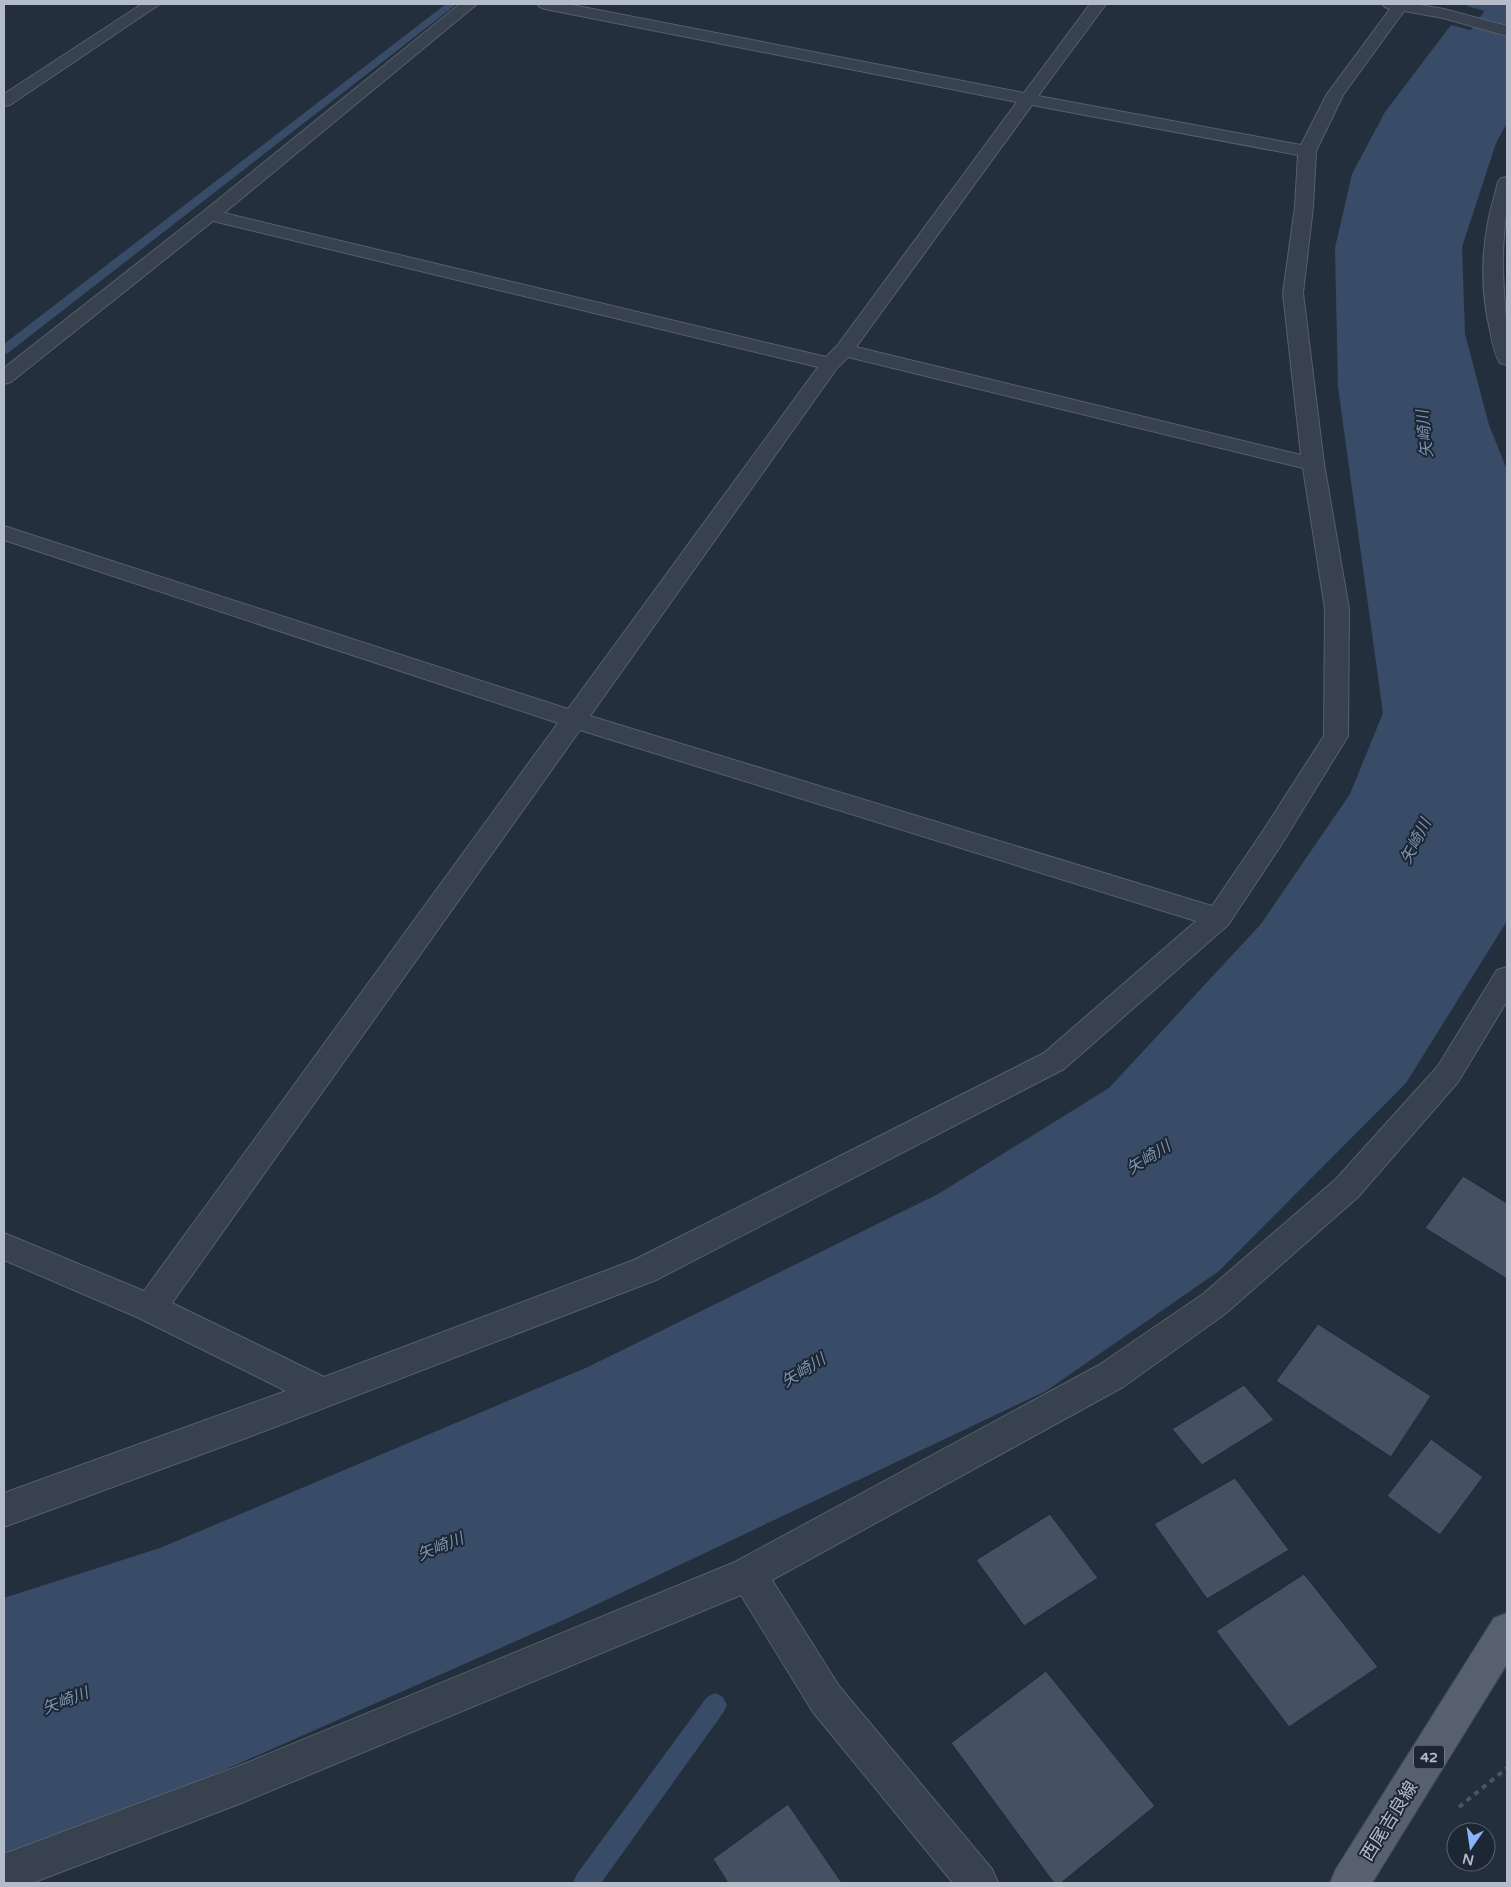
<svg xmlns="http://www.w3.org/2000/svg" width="1511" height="1887" font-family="'Varela Round','Noto Sans JP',sans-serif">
<rect width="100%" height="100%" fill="#242f3e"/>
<g fill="#394c67">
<path d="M1470,4H1507V17L1467,6Z"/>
<path d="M1451,25L1507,40V123L1496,143L1462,247L1465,334L1489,425L1507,470V921L1406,1083L1219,1271L1046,1391L568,1618L89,1830L4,1861V1598L160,1548L588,1367L938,1194L1109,1088L1261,924L1350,794L1383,713L1338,387L1335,248L1352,174L1385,112Z"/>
</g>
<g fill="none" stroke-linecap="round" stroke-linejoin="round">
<g fill="#394c67" fill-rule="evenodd">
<path d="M446,4H457L8,353L4,354V344Z"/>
<path d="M715,1693L723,1697L727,1705L723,1713L601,1883H573L577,1874L707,1697Z"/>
</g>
<path fill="#394c67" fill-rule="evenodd" d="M1507,4V66L1480,107L1458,163L1449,177L1425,183L1401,177L1392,163L1416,107L1486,9Z"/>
</g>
<g fill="#455162" stroke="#1f2835">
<path d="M1463,1176L1507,1203V1279L1425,1228Z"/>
<path d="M1318,1324L1431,1396L1391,1457L1276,1381Z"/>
<path d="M1244,1385L1274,1420L1202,1465L1172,1429Z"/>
<path d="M1431,1439L1483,1477L1440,1535L1387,1496Z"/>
<path d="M1235,1478L1289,1550L1207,1599L1154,1524Z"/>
<path d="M1050,1514L1098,1578L1024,1626L976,1560Z"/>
<path d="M1304,1574L1378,1667L1289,1727L1216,1631Z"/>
<path d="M1046,1671L1155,1806L1061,1883H1054L951,1743Z"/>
<path d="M788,1804L842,1883H728L713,1859Z"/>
</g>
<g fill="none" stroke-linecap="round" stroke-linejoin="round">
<g stroke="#565f6c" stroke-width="2">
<g id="minor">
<path d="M142,4H160L10,105L4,106V94Z"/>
<path d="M460,4H477L224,213L826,357L837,346L1017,102L545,9L540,7L537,4H567L1024,93L1090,4H1106L1038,96L1301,145L1327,94L1390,9L1385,7L1382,4H1414L1444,9L1507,26V36L1443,18L1404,11L1343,95L1316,151L1313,207L1303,293L1324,464L1349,609L1348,736L1281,845L1228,925L1064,1069L656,1280L254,1435L4,1527V1493L286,1391L139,1318L4,1260V1233L144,1291L558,723L4,540V526L568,709L818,367L213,221L11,382L4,384V368L204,211ZM1032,105L1298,155L1295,207L1283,293L1301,455L856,347ZM848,357L1303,468L1325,609L1324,736L1263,831L1212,906L590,716L837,368ZM580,730L1196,921L1044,1053L634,1260L324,1377L172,1303Z"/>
<path d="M1507,177C1509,206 1502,235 1503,265C1503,299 1509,332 1507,365L1500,363C1494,354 1492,341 1490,330C1482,296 1481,258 1488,223C1490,209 1495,196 1498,182L1501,178Z"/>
<path d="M1507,967V1001L1458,1082L1358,1197L1225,1314L1123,1387L772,1580L839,1686L992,1869L998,1883H953L813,1712L741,1595L239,1804L32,1883H4V1854L239,1766L735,1562L1099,1365L1203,1294L1336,1179L1438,1066L1497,970Z"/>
</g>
</g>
<g stroke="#414a57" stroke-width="2">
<path id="primary" d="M1507,1613V1664L1372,1883H1330L1336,1869L1494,1618Z"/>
</g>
<path stroke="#44595c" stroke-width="4" stroke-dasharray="5 5" stroke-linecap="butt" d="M1459,1807L1507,1768"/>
<use href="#minor" fill="#38414e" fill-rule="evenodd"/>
<use href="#primary" fill="#56606e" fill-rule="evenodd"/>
</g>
<g text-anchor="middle" stroke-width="4" stroke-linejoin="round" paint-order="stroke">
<rect fill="#1d2633" stroke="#878f9c" stroke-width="1" x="1414" y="1745.5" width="30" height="23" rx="4"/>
<g font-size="14" font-weight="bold" fill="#b4bcc9">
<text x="1429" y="1762">42</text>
</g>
<g font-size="16" font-style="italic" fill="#7c92b1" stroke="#1d2633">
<text transform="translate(1424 434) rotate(-96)" y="6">矢崎川</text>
<text transform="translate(1415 841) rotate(-63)" y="6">矢崎川</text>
<text transform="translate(1148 1157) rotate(-32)" y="6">矢崎川</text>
<text transform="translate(803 1370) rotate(-32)" y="6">矢崎川</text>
<text transform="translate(440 1546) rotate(-22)" y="6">矢崎川</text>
<text transform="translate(65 1700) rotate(-21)" y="6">矢崎川</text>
</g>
<g font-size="18" fill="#b4bcc9" stroke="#1d2633">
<text transform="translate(1389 1821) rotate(-58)" y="6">西尾吉良線</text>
</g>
</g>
<rect width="1511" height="1887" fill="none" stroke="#b4bcc9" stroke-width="10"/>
<g transform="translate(1471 1847) rotate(193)"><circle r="24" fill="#1d2633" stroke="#59626f"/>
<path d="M0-4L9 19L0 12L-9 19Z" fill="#8ab4f8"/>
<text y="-8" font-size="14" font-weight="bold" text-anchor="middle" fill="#b4bcc9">N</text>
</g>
</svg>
